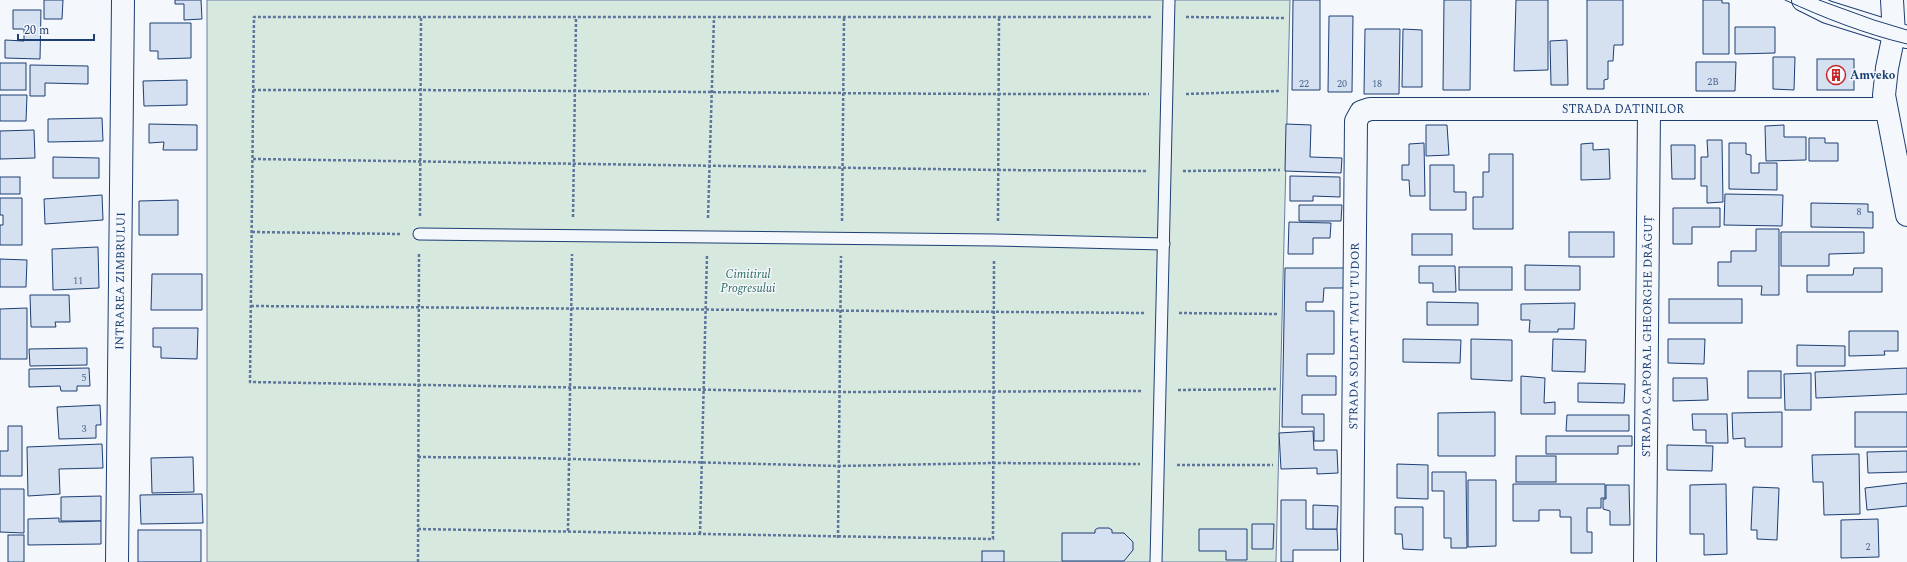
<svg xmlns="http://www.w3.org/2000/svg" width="1907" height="562" font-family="Spectral,serif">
<rect width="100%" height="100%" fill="#f4f7fb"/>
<path fill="#d7e8df" stroke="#687fa3" d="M207,0H1290L1276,562H207Z"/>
<g fill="#d5e0f0" stroke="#1d3f73">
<path d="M44,0H63L62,19H44Z"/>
<path d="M175,0H201L202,19L184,20V4H175Z"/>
<path d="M1293,0H1320V90H1292Z"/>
<path d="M1444,0H1471L1470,90H1443Z"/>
<path d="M1516,0H1548V70L1514,71Z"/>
<path d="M1587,0H1623V45H1614L1613,61H1608V79L1604,80V89H1587Z"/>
<path d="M1703,0H1722V3H1729V54H1703Z"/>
<path d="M13,10H41L40,59L5,58V40L24,41V29H13Z"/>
<path d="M1329,16H1353L1352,92H1328Z"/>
<path d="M150,23H191V58L158,59V51H150Z"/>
<path d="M1735,27H1775V53L1735,54Z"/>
<path d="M1365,29H1400L1399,94H1364Z"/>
<path d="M1403,29L1422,30V87H1402Z"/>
<path d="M1567,40L1568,85H1551L1550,41Z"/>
<path d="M1773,57H1795L1794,90L1773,89Z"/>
<rect x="1817" y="59" width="37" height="31"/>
<path d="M1696,62H1736L1735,91H1696Z"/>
<rect x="0" y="63" width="26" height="27"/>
<path d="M30,65L88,66V84L45,83V96H30Z"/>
<path d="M187,80V105L144,106L143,81Z"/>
<path d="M0,95H27L26,121H0Z"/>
<path d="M102,118L103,141L48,142V119Z"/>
<path d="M149,124L197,125V150H163L164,142L149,143Z"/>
<path d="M1286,124L1311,125L1310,157L1342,158L1341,173L1285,171Z"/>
<path d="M1426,125H1447L1449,155L1426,156Z"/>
<path d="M1784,125V137H1806V160L1766,161L1765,126Z"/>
<path d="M34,130L35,158L0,159V131Z"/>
<path d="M1809,138H1825V143H1838V161H1809Z"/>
<path d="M1707,140H1722L1723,202L1707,203V186H1701V157H1708Z"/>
<path d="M1424,143L1425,196H1410L1409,180H1402V165H1409V144Z"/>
<path d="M1593,143V150L1609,149L1610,179L1581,180V144Z"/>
<path d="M1729,143H1746V154L1751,155V173H1759V163H1777V190L1729,189Z"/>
<path d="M1671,145H1695V179H1672Z"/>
<path d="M1489,154H1513V229H1473V197H1483V172H1489Z"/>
<path d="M53,157L99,158V178H53Z"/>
<path d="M1430,165H1454V192H1466V210H1430Z"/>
<path d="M1290,176L1340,177V197L1313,196V201H1290Z"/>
<rect x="0" y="177" width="20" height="17"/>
<path d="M1725,194L1783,195L1782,226L1724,225Z"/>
<path d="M102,195L103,220L45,224L44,199Z"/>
<path d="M0,198H22V245H0V225H3V215H0Z"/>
<path d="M178,200V235H139V201Z"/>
<path d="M1811,203L1868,204V212H1873V228L1811,227Z"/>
<path d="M1299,205H1342L1341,221H1299Z"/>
<path d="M1673,208H1720V227H1692V244H1673Z"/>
<path d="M1289,222L1331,223L1330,238H1313V254H1288Z"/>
<path d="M1756,229H1779V295H1761L1762,286H1718V262H1731V251H1756Z"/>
<rect x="1569" y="232" width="45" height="25"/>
<path d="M1781,232H1864V253L1829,254V266H1781Z"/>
<rect x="1412" y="234" width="40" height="21"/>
<path d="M98,247L99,288L53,290L52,249Z"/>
<path d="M0,259L27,260L26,287H0Z"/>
<path d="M1525,265L1580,266V290H1525Z"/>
<path d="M1419,266H1455L1456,292H1433V283H1419Z"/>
<rect x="1459" y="267" width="53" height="23"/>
<path d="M1285,268H1348V288H1324L1323,302H1306V311H1334V354H1307V376H1336V395H1302V414H1324V441H1314V427H1282Z"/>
<path d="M1854,268H1882V292H1807V275H1853Z"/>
<path d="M152,274H202V310H151Z"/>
<path d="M30,295H69L70,322H55L56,327H31Z"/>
<rect x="1669" y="299" width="73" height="24"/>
<path d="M1427,302L1478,303V325H1427Z"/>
<path d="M1575,303L1574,329H1558V332H1529L1530,320H1521V304Z"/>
<path d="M27,308V359H0V309Z"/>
<path d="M153,328H198L197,359L161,358V347H153Z"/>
<path d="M1849,331H1898V351H1884L1885,355L1849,356Z"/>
<path d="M1403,339L1461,340L1460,363L1403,362Z"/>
<path d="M1471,339L1512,340V381L1471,379Z"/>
<path d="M1553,339L1586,340L1585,372L1552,371Z"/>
<path d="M1668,339H1705L1704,364L1668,363Z"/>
<path d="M1797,345L1845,346V366H1797Z"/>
<path d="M87,348V365L30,366L29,349Z"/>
<path d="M89,368L90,386H77V391H61L60,386L29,387V369Z"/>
<path d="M1907,368V394L1816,398L1815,372Z"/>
<rect x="1748" y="371" width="33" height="27"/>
<path d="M1811,373V410H1785L1784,374Z"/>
<path d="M1521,376L1545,378L1544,403L1555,402V414H1521Z"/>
<path d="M1673,378H1707L1708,400L1673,401Z"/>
<path d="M1578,383L1625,384L1624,403L1578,402Z"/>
<path d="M100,405L101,425H96V438L59,439L57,407Z"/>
<path d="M1495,412V456H1438V413Z"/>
<path d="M1782,412V447H1745V438L1733,439L1732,413Z"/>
<rect x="1855" y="412" width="52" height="35"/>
<path d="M1692,414H1727L1728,443H1706V430H1693Z"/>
<path d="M1567,415H1629V431H1566Z"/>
<path d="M8,426H22V476H0V451H8Z"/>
<path d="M1313,431L1314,450H1337L1338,473L1317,474V468L1281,469L1279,433Z"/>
<path d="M1546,436H1632V446H1618V454H1546Z"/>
<path d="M102,444L103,468L59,469L60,494L28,496L27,447Z"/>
<path d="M1667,445L1713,446L1712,471L1667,470Z"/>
<path d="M1907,451V472L1868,473L1867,452Z"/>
<path d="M1859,454L1860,514L1824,515L1823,482H1813L1812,455Z"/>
<rect x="1516" y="456" width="40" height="26"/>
<path d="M193,457L194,492L152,493L151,458Z"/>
<path d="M1397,464L1428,465V499L1397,498Z"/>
<path d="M1432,472H1466L1467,548H1451V538H1444V491H1432Z"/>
<path d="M1468,480H1496V546L1468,547Z"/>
<path d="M1907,483V506L1867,510L1865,488Z"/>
<path d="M1513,484H1605V498H1601V508H1587V532H1592V553H1571V517H1560V510H1539V521H1513Z"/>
<path d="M1726,484L1727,554L1704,555V534H1690V485Z"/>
<path d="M1606,485H1629L1630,525H1610V511L1603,509V499H1606Z"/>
<path d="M1753,487L1779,488L1777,540L1757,539V530H1751Z"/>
<path d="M0,489H24V533L0,532Z"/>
<path d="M202,494L203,523L141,524L140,495Z"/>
<path d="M101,496V521H61V497Z"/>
<path d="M1281,500H1306V529H1337L1338,550H1293V562H1281Z"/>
<path d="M1313,505L1338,506L1337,529H1313Z"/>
<path d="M1395,507H1423V550L1403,549L1402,534H1395Z"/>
<path d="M59,518V522L101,521V544L28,545V519Z"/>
<path d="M1878,519L1879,557L1841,558V520Z"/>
<path d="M1252,524H1274L1273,549H1252Z"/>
<path d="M1098,528H1109L1112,530V533H1124L1133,542V550L1124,561H1062V533H1095V530Z"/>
<path d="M1199,529H1247V560H1226V551H1199Z"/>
<rect x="138" y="530" width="63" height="32"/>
<rect x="8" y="535" width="16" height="27"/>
<rect x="982" y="551" width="22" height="11"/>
</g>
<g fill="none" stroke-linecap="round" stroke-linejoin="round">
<g stroke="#1d3f73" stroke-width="13">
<g id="service">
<path d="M419,234L994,240L1164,244"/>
<path d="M1156,562L1169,0"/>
</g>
</g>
<g stroke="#1d3f73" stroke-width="24">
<g id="minor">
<path d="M1892,0L1894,34L1887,68L1884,95L1907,215"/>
<path id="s1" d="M117,562L123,0"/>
<path id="s2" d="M1352,562L1356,121L1361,112L1370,109H1886"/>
<path id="s3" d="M1645,562L1649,110"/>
</g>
</g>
<g stroke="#1d3f73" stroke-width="24">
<path id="secondary" d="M1803,0L1827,12L1907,37"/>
</g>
<g stroke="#5e769c" stroke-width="2.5" stroke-dasharray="3 2" stroke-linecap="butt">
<path d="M1186,17L1286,18"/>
<path d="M253,90C552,89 850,95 1149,94"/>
<path d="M1186,94L1279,91"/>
<path d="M253,159L999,170L1148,171"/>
<path d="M1183,171L1280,170"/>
<path d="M420,216L421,17"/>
<path d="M573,217L576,17"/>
<path d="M708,218L714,17"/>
<path d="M842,221L844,17"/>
<path d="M998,221L999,17"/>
<path d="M252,232L401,234"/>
<path d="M251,306L1144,313"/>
<path d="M1179,313L1278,314"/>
<path d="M1178,390L1278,389"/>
<path d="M1141,391L840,392L250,382L254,17H1151"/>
<path d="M418,457L533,458L839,466L993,463L1140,464"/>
<path d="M1177,465H1273"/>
<path d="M418,529L993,539L994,259"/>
<path d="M568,531L572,254"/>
<path d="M700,534L707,255"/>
<path d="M838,538L841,256"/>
<path d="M418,562L419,253"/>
</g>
<use href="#service" stroke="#f4f7fb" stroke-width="11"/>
<use href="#minor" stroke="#f4f7fb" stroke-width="22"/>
<use href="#secondary" stroke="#f4f7fb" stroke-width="22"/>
<g stroke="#1d3f73" stroke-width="1">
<path d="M1785,0C1824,18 1865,34 1907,44"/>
<path d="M1819,0L1874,20L1907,30"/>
</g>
</g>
<defs>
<g id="building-ring" transform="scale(1)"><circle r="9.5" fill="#f4f7fb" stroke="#c62828" stroke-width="1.5"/><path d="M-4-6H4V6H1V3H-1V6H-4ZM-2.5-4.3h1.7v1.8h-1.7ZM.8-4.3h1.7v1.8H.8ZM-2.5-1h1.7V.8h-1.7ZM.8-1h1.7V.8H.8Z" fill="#c62828"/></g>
</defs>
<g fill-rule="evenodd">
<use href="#building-ring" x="1836" y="75"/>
</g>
<g text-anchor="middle" stroke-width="3" stroke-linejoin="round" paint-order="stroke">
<g font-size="10" fill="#4b6792">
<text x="1713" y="85">2B</text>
<text x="1304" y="87">22</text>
<text x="1342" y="87">20</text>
<text x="1377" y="87">18</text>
<text x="1859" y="215">8</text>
<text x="78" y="284">11</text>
<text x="84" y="381">5</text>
<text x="84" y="432">3</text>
<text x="1868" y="550">2</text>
</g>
<g font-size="12" font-weight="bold" fill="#1d3f73" stroke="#f4f7fb" text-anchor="start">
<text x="1850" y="79">Amveko</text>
</g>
<g font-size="12" fill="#1d3f73" stroke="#f4f7fb">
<text dy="4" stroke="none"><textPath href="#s2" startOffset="714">STRADA DATINILOR</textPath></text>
<text dy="4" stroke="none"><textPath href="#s1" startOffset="281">INTRAREA ZIMBRULUI</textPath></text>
<text dy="4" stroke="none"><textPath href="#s2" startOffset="226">STRADA SOLDAT TATU TUDOR</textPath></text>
<text dy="4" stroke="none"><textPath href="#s3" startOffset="226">STRADA CAPORAL GHEORGHE DRĂGUȚ</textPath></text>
</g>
<g font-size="12" font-style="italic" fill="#2c6c60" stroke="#f4f7fb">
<text x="748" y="278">Cimitirul<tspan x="748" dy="14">Progresului</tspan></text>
</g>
</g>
<path d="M18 34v6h76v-6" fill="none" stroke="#1d3f73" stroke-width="2"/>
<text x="24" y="34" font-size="12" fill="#1d3f73" stroke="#f4f7fb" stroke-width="3" paint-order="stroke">20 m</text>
</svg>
